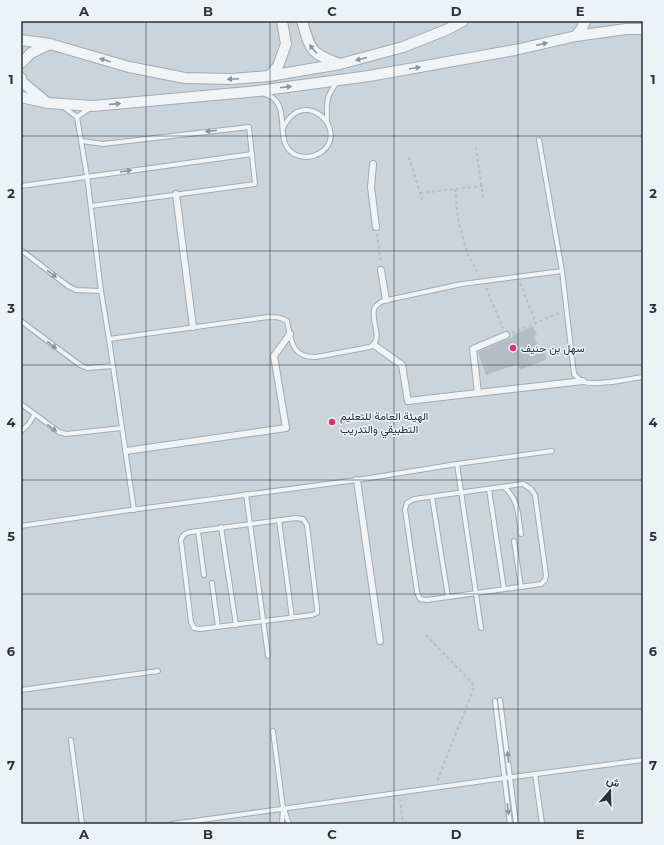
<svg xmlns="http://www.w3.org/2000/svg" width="664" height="845" font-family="Montserrat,Vazirmatn,sans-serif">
<rect width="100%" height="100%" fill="#dde3e9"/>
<rect fill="#cbd3db" x="21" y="21" width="622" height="803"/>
<path fill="#b4bdc6" d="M533,326L537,335L533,336L542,353L544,352L547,359L520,370L518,364L486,375L478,352L513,337V335Z"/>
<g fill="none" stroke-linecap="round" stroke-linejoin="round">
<g stroke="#a2abb3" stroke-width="6">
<g id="service">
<path d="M262,93C267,95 272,96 275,100C289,114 274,145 296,155C304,158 313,157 320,153C352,132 304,84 283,128"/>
<path d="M62,106L77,117L87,176L101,291L109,339L134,510"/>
<path d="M77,117L90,108"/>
<path d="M327,121C327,101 325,98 338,81"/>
<path d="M539,140L562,271L574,374C577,377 579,380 584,382C597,386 628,379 643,377"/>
<path d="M82,141L103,144L249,127L255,184L91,206"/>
<path d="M21,186L252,154"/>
<path d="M21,250L68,286L76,290L101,291"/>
<path d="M21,321L80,365L87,368L113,366"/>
<path d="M109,339L268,317C275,317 281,317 287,321C291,339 291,358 316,357L370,347C384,339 371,323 374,310C375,306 379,303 383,301L462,284L562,271"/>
<path d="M21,404L59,432L66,434L122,428"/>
<path d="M21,431L28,425L35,414"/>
<path d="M457,464L481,628"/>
<path d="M523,484L531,489L535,495L546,575L545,580L541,584L427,600L420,599L417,592L405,509L407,503L414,499Z"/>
<path d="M504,487C519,500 518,515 521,534"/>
<path d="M489,489L504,589"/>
<path d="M246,494L268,656"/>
<path d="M432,497L448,597"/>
<path d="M296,518L303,519L307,525L317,608V613L312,615L200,629L194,628L191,622L181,540C183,532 190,532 198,531Z"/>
<path d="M279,520L292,618"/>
<path d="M21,526L123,511L357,480L457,464L552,451"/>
<path d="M221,527L236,625"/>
<path d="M198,531L204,575"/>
<path d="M514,541L521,587"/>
<path d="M212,583L218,627"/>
<path d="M21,690L158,671"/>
<path d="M500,700L516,824"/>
<path d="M495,701L510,824"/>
<path d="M273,731L283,808L282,824"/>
<path d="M71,740L82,824"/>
<path d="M535,774L542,824"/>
<path d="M284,809L289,824"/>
<path d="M172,824L505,778L643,760"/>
</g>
</g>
<g stroke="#a2abb3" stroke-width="8">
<g id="pedestrian">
<path d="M373,164L371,187L376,227"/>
<path d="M176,194L193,327"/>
<path d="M381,270L386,300"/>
<path d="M374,345L402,365L408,401L583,381"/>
<path d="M478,393L473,349L506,335"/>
<path d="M126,451L286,428L274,356L290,334"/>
<path d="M357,480L380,641"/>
</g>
</g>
<g stroke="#a2abb3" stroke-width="12">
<g id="tertiary">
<path d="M302,21C311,51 310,53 340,64"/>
<path d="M576,36L582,28L585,21"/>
<path d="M21,40L50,44L129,67L185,78L231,79L269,76L340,64L403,47L446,30L463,21"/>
<path d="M21,63L31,53L50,44"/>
<path d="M269,76L278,66L286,44L282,21"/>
<path d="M21,78L22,82L45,101"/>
<path d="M21,97L48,103L93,106L258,91L369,76L515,50L576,36L626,29H643"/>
</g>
</g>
<g stroke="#b7bec4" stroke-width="2" stroke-dasharray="3 3" stroke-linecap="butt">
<path d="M476,147L483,197"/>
<path d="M409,157L423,203"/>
<path d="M455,189L458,219L467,253L479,275"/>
<path d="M420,193L482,186"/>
<path d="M377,234L381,263"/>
<path d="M520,283L536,323"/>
<path d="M486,288L503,328"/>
<path d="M512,333L561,312"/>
<path d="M426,635L472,683L474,688L437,781"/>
<path d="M400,799L403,824"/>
</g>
<use href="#service" stroke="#f0f4f7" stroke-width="4"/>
<use href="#pedestrian" stroke="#f0f4f7" stroke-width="6"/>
<use href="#tertiary" stroke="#f0f4f7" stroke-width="10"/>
</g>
<defs><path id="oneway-solid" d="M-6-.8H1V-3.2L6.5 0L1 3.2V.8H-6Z"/></defs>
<g fill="#8a949c">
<use href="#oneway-solid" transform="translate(542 44) rotate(-13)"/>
<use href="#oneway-solid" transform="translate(313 49) rotate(-130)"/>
<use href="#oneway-solid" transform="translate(361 59) rotate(166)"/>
<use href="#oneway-solid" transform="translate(105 60) rotate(-164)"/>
<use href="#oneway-solid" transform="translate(415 68) rotate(-10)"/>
<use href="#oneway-solid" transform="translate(233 79) rotate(178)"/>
<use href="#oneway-solid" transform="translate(286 87) rotate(-7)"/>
<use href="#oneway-solid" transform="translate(115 104) rotate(-5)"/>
<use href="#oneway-solid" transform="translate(211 131) rotate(173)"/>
<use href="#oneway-solid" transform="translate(126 171) rotate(-8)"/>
<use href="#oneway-solid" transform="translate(52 274) rotate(37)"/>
<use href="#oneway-solid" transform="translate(52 345) rotate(37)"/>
<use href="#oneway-solid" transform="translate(52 428) rotate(36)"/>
<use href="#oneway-solid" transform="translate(508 757) rotate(-97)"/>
<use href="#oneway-solid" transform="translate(508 809) rotate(83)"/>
</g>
<path fill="none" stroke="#253341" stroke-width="1" stroke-opacity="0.55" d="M146,21V824M270,21V824M394,21V824M518,21V824M21,136H643M21,251H643M21,365H643M21,480H643M21,594H643M21,709H643"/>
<g fill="#dd3364" stroke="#edf2f6" stroke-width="1.5">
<circle cx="513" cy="348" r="4"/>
<circle cx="332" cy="422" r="4"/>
</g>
<g text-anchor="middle" stroke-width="3" stroke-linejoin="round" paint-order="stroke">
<g font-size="11" fill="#253341" stroke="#edf2f6" text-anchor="start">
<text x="521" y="352">سهل بن حنيف</text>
<text x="340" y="420">الهيئة العامة للتعليم<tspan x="340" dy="13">التطبيقي والتدريب</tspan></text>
</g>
</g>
<rect width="664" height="845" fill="none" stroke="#edf2f6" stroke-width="44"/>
<g transform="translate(610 791) rotate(20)" stroke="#edf2f6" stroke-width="3" paint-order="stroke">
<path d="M0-3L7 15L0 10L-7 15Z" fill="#253341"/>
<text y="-6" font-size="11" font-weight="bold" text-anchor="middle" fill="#253341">ش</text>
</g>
<rect x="22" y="22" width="620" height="801" fill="none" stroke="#253341" stroke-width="1.5"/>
<g font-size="13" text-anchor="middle" font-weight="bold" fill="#253341">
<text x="84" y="16">A</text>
<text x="208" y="16">B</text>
<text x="332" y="16">C</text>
<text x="456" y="16">D</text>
<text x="580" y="16">E</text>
<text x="11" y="84">1</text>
<text x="653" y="84">1</text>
<text x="11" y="198">2</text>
<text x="653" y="198">2</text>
<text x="11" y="313">3</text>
<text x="653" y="313">3</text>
<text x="11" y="427">4</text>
<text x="653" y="427">4</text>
<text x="11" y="541">5</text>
<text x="653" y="541">5</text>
<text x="11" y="656">6</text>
<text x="653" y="656">6</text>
<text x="11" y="770">7</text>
<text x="653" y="770">7</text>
<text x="84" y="839">A</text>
<text x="208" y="839">B</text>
<text x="332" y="839">C</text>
<text x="456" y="839">D</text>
<text x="580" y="839">E</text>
</g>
</svg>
